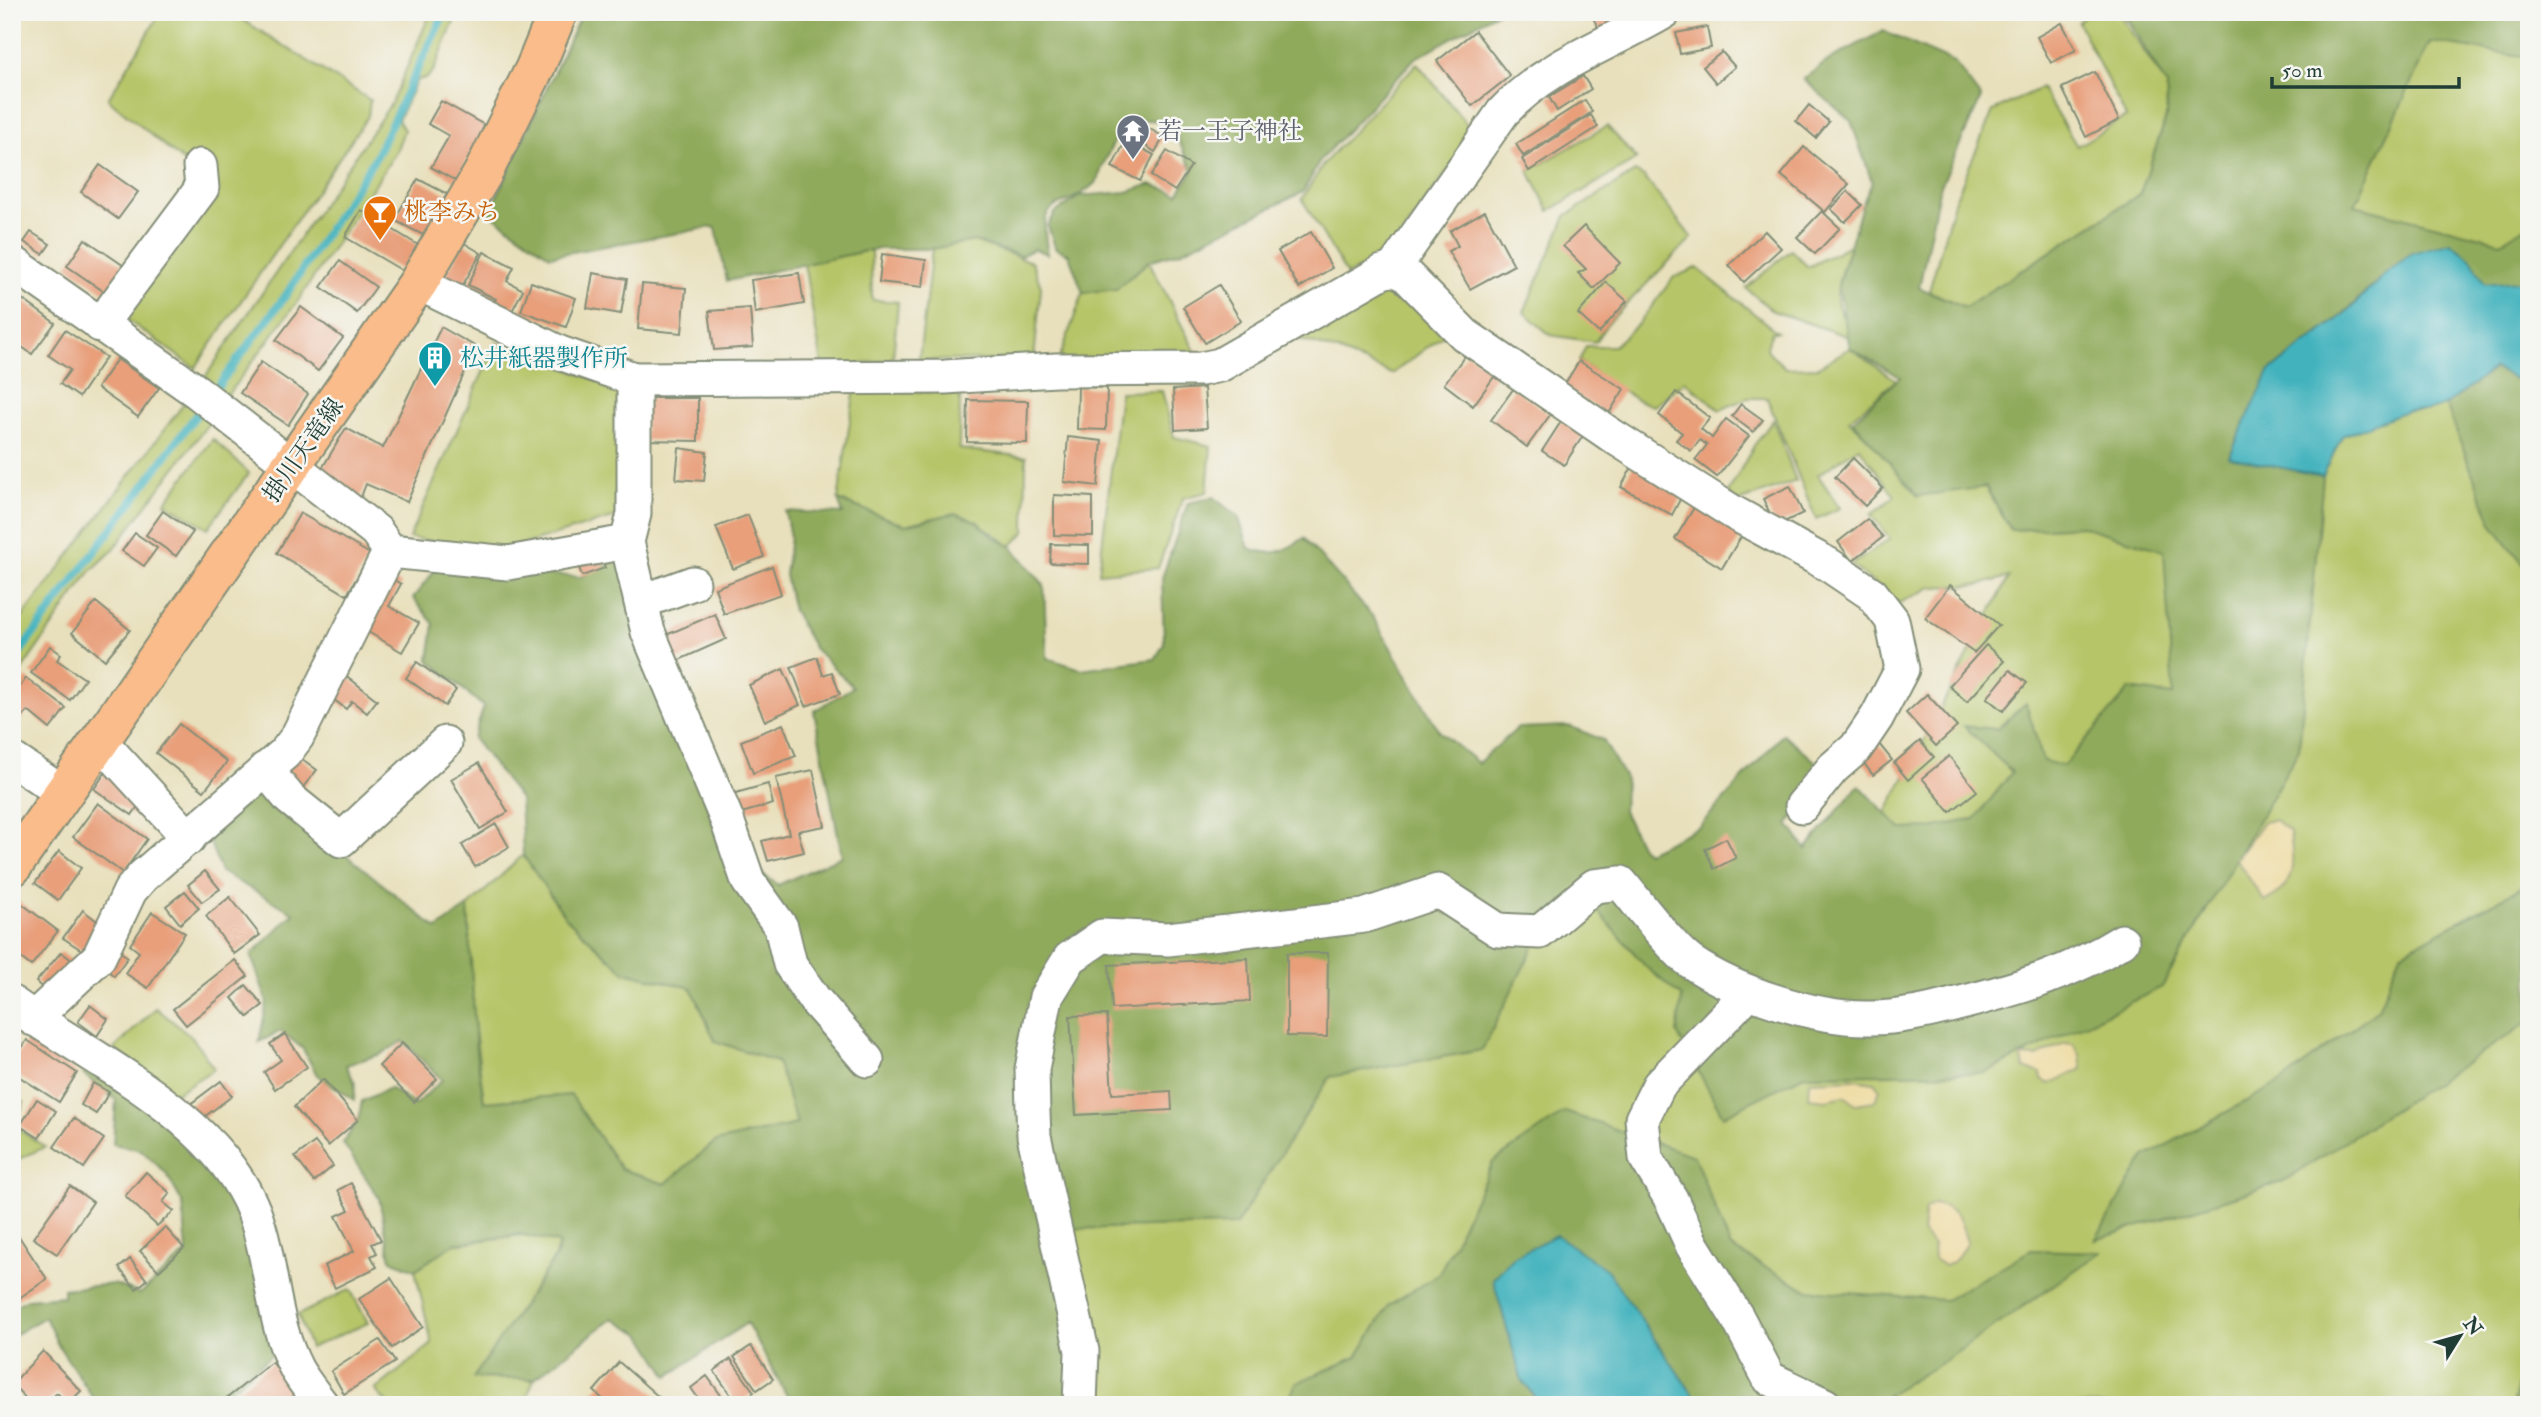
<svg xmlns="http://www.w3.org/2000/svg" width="2541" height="1417" font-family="'IM FELL Double Pica','Noto Serif JP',serif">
<rect width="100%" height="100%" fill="#f6f6f2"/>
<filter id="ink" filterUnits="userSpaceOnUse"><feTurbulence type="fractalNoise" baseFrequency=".0143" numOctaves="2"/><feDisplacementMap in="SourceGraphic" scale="14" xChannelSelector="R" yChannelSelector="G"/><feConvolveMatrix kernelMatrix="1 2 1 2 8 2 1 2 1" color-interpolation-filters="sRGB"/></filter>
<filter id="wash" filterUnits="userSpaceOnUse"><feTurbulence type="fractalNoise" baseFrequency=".00686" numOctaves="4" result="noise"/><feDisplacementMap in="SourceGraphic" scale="28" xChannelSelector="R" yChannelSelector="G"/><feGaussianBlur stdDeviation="1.57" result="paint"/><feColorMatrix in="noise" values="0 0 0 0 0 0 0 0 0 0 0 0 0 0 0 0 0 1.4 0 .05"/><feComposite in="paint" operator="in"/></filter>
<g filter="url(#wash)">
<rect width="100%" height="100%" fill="#e8e0bc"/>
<g fill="#b6c568" stroke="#6a814e" stroke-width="2">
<path d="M161,12H230L370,100L368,116L195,368L119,314L200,175L108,99Z"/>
<path d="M431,12H458L434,70L427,78L417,80L398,120L404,130L396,152L298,301L222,402L201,383L392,102Z"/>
<path d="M2090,12H2118L2167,86L2166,118L2140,194L1965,307L1929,291L1954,202L1993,111L2041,88L2077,146L2126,117L2078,22Z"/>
<path d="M2367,12H2529V1405H966L970,861L1848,886L2009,577L1979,585L1932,587L1899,603L1851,565L1890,539L1871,515L1895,496L1859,447L1818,475L1840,508L1816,519L1767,398H1747L1720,410L1685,381L1654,406C1634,402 1599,374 1579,361L1586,346H1614L1639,323L1674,277L1697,268L1777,332H1772L1766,349L1785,368L1818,367L1850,348L1896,380L1849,420L1869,439L1985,487L2011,530L2034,529L2131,345Z"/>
<path d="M1417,63L1474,133L1388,255L1347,275L1302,199L1324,163Z"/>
<path d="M1607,126L1637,159L1549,211L1529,171Z"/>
<path d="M1635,172L1644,177L1692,238L1608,323L1595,342L1550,335L1524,312L1566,216Z"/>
<path d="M974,241L1032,262L1041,287L1034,359L1059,360L1083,293L1116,289L1149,261L1200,361L919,360L932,249Z"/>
<path d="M1850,245C1844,264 1834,286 1838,305C1841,317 1848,322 1849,337L1773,311L1746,288L1791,250L1808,267Z"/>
<path d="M871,250L872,300L898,302L893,359L823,370L804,264Z"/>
<path d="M1386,281L1446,333L1392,374L1338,351L1281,334Z"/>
<path d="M496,343L620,388L616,517L501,551L409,538Z"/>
<path d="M855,388L960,394L959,449L1026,457L1025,532L1011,546L976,521L955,513L905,525L838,500Z"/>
<path d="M1162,391L1174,437L1211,446L1207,492L1183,498L1158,568L1099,573L1120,392Z"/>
<path d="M192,393L217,412L113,550L90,572L12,684V631Z"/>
<path d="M1773,420L1796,481L1738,502L1728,493L1753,447Z"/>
<path d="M213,439L249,473L208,528L165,503Z"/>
<path d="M523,855L566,918L625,972L692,988L715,1041L777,1062L798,1124L715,1142L665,1184L621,1169L571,1095L484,1102L471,996L468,907Z"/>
<path d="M156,1008L192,1037L214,1069L168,1098L151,1075L114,1049Z"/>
<path d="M12,1097L24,1102L14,1126L45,1147L12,1162Z"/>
<path d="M524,1235L559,1243L553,1260L474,1378L534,1379L524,1405H389L375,1390L432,1344L415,1270L454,1244Z"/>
<path d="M350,1289L368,1323L310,1348L298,1315Z"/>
</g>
<g fill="#90aa5c" stroke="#587448" stroke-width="2">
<path d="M582,12H1498L1414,59L1321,159L1303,192L1182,251L1149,261L1116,289L1083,293L1069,255L1055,247L1048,226L1055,213L1080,196L1127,192L1151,184L1178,194L1193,170L1170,124C1128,111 1119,129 1103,165C1101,171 1098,180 1094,184C1060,216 1036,191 1048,254L1034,249L1021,256L974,241L932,249H875L727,281L716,228L712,227L550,256L489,213Z"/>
<path d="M2123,12H2529V57L2430,42L2355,205L2501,242L2529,225V281L2485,284L2412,253L2386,273L2342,315L2269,372L2236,458L2323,476L2299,750L2162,987L1985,1073L1804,1075L1723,1116L1677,1033L1682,997L1646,967L1599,912L1541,932L1482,1050L1330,1077L1236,1225L1065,1229L1079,1405H792L747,1323L668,1376L642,1335L613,1318L534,1379L473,1378L557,1255L559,1243L520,1234L454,1244L415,1270L391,1260L379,1198L343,1143L358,1120L362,1101L390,1088L415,1105L442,1080L403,1041L381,1054L346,1065L355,1083L354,1100L317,1075L303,1049L281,1031L259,1042L267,1002L251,955L294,913L221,872L206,832L258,782L437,929L468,907L476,1051L484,1102L571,1095L621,1169L665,1184L715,1142L797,1124L777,1062L715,1041L692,988L625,972L566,918L523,855L520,799L473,738L484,707L429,660L434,624L413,598L439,565L581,577L624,554L721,845L778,885L842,856L814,711L853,687L814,648L793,611L785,575L790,537L785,511L843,514L838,500L905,525L955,513L976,521L994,537L1011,546L1044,585L1047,658L1081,669L1155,659L1164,644L1162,578L1188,503L1213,497L1238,516L1249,548C1272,557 1284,552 1304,538L1373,617L1439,731L1478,763L1518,728L1569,726L1603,740L1625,778L1623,811L1641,847L1647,852L1699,827L1783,734L1829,773L1788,824L1806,849L1859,785L1901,829L1930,828L1975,819L2012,772L1964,726L1997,729L2026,703L2043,761L2063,766L2130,689L2173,695L2164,551L2082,526L2011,530L1986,487L1918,496L1853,421L1900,377L1850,348L1838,286L1862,205L1872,182L1851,121L1803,79L1832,58L1883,31L1954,62L1981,98L1939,190L1919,288L1965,307L2140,194L2166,118L2167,86Z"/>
<path d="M2495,368L2529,386V571L2492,524L2446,405Z"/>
<path d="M2529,883V1022L2282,1182L2095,1240L2145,1157L2281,1082L2378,1009L2401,953Z"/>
<path d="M87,1069L188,1127L238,1196L278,1349L238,1384L209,1405H98L58,1345L45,1317L12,1336V1307L28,1299L63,1296V1289L114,1284L140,1294L187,1252L183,1204L166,1173L141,1150L113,1144L116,1100L83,1074Z"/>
<path d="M1565,1112L1694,1156L1731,1248L1807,1290L1945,1300L2031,1250L2101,1252L1946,1360L1887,1395L1898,1405H1700L1607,1270L1591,1260L1493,1279L1522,1381L1542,1405H1287L1296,1383L1357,1357L1389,1305L1439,1274L1493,1162Z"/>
<path d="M2529,1339V1405H2512Z"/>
</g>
<g fill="#eeda9e" stroke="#868c69" stroke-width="2">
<path d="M2275,820L2290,832C2294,865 2297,885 2265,902L2236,859L2263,822Z"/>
<path d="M2064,1043L2073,1044L2080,1055L2082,1069L2050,1084L2042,1080L2041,1073L2024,1068L2021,1056L2037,1057Z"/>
<path d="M1854,1079L1874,1082L1880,1090L1875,1101L1856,1104L1844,1096L1826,1100L1809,1098L1810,1081Z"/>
<path d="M1933,1204C1960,1208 1960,1219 1967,1243L1955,1260L1945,1266L1934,1259L1933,1246L1922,1232L1925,1209Z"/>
</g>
<g fill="#43b2bd" stroke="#317878" stroke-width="2">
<path d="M2451,242L2472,260L2485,284L2529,280V386L2494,368L2446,405L2426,411H2406L2342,436L2323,476L2229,457L2269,372L2347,312L2386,273L2412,253Z"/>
<path d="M1556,1235L1607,1270L1700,1405H1542L1522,1381L1493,1279L1513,1257Z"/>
</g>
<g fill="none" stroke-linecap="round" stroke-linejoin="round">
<g stroke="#43b2bd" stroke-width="8">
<path d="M212,394L286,295L375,158L445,12"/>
<path d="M12,663L202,407"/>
</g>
</g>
<g id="blocks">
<g fill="#e89f7a">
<path d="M1600,12H1617L1624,26L1603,37L1592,16Z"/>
<path d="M2062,23L2076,50L2051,63L2037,37Z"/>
<path d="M1707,27L1711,48L1680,54L1676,33Z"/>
<path d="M1475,31L1510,76L1472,106L1437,61Z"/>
<path d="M1722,52L1735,67L1716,83L1703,67Z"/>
<path d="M2095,72L2119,120L2086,137L2062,88Z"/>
<path d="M1583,76L1591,89L1557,111L1549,97Z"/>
<path d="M1585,100L1592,112L1523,156L1516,144Z"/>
<path d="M441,101L486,126L456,181L431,167L449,136L428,124Z"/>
<path d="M1809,105L1829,122L1816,138L1796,121Z"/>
<path d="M1591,115L1598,127L1529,171L1522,159Z"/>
<path d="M1148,128L1164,137L1155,152L1140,142Z"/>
<path d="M1126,140L1154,155L1140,181L1112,167Z"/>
<path d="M1804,147L1849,184L1825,212L1781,175Z"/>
<path d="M1167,151L1191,166L1175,191L1151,176Z"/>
<path d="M100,165L138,192L118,219L81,192Z"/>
<path d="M418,179L447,194L423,235L394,220Z"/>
<path d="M1848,191L1862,205L1845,222L1831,209Z"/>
<path d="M361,210L418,245L403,271L345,237Z"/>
<path d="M1485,211L1514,265L1470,289L1448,251L1458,246L1450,231Z"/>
<path d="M1822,211L1840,228L1815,254L1797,237Z"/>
<path d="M1584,226L1620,263L1594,289L1578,273L1586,269L1563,246Z"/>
<path d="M1765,231L1781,248L1744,282L1729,265Z"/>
<path d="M31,232L50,244L43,254L24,242Z"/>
<path d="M1311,232L1332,268L1299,288L1278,251Z"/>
<path d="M85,239L127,268L109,295L67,266Z"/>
<path d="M464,243L481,253L459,292L441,282Z"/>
<path d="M484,252L514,267L507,281L523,290L510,315L492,306L496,299L468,285Z"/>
<path d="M882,254L926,260L923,287L879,282Z"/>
<path d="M340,261L376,287L357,313L321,287Z"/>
<path d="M593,273L627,279L621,314L587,308Z"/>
<path d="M799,273L804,304L755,313L751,280Z"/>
<path d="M531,282L576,298L566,327L521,311Z"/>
<path d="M1606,282L1627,301L1599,333L1578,314Z"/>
<path d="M642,284L686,288L682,333L638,329Z"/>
<path d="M1219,285L1241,321L1205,343L1183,307Z"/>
<path d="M18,296L55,323L32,354L12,340V304Z"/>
<path d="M301,307L343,338L318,371L276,340Z"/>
<path d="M750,308L753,347L714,350L709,311Z"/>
<path d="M441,327L476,347L407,502L366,484L359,502L318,475L346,428L383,448Z"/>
<path d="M65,330L106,357L79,397L60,384L70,370L48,355Z"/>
<path d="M1467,353L1496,374L1473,406L1444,384Z"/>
<path d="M117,359L159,388L138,417L97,388Z"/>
<path d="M1579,361L1624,389L1608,415L1563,387Z"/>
<path d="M261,362L308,394L288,425L240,393Z"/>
<path d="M1078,387L1107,388L1106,430L1077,429Z"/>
<path d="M1204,388L1207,428L1175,430L1173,390Z"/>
<path d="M1514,388L1550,415L1527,447L1491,420Z"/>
<path d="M1676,392L1710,418L1701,429L1712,438L1726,419L1749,436L1717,477L1695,460L1707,445L1700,440L1691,451L1676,440L1682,433L1659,415Z"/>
<path d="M645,398H698V441L645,440Z"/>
<path d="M968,400L1028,401L1027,443L967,442Z"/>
<path d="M1741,404L1763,420L1753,432L1732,416Z"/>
<path d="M1566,414L1588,428L1564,465L1542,451Z"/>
<path d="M1068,437L1102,441L1098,486L1064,482Z"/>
<path d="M679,448L707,452L704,481L676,479Z"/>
<path d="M1853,458L1883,488L1865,506L1835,477Z"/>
<path d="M1636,460L1686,488L1672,515L1621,487Z"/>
<path d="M1790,486L1803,513L1776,526L1763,499Z"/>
<path d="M1054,495L1093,497V536L1054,535Z"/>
<path d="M1695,506L1742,535L1722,568L1675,539Z"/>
<path d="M163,511L193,532L176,556L146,535Z"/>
<path d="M300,513L370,554L347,595L277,553Z"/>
<path d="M748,515L764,557L733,569L716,527Z"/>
<path d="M1867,519L1883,537L1852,561L1838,542Z"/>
<path d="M135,533L157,548L144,566L122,551Z"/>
<path d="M1051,544L1089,545V564L1050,563Z"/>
<path d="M598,548L605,568L582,576L575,556Z"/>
<path d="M772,566L781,594L724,614L715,588Z"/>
<path d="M392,579L401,584L389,606L419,623L402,652L363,629Z"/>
<path d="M1950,585L1999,625L1974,653L1925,618Z"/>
<path d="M96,602L130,630L105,660L72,633Z"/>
<path d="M715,614L726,639L677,661L666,635Z"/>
<path d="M1986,645L2004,661L1967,702L1949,686Z"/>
<path d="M50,646L61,654L57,660L85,679L70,700L31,673Z"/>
<path d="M817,657L823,675L832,672L840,694L806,706L791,667Z"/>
<path d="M417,662L456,690L445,706L406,678Z"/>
<path d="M783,669L800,705L765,721L749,685Z"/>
<path d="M339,670L377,700L367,713L352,701L346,709L323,691Z"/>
<path d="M2010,670L2027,683L2003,711L1987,698Z"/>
<path d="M26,678L66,708L50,729L28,711L20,720L12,715V699Z"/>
<path d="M1927,694L1957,727L1936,746L1906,713Z"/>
<path d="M179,724L227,762L204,791L156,753Z"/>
<path d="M783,724L796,756L753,773L741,741Z"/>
<path d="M1875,739L1892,760L1873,775L1856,753Z"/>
<path d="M1920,741L1934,757L1908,780L1894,763Z"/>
<path d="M298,756L317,770L300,791L281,777Z"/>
<path d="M1949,756L1977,791L1950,812L1922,778Z"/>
<path d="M479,763L508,812L480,829L451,779Z"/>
<path d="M813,770L825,826L798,831L804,852L768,861L762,841L789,834L776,778Z"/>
<path d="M105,773L143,799L132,815L94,789Z"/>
<path d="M768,784L773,804L738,814L732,794Z"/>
<path d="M98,803L147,839L123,873L73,837Z"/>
<path d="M496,824L509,847L475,867L462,845Z"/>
<path d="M1726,838L1736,858L1714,869L1705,849Z"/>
<path d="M59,851L81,868L58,900L35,883Z"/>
<path d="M205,871L220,889L202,902L188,885Z"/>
<path d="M185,891L199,908L180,924L166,906Z"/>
<path d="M230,897L260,935L234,954L206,916Z"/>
<path d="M17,900L58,931L31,966L12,951V907Z"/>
<path d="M83,910L102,925L83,951L63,938Z"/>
<path d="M152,912L185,933L148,988L125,973L139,952L130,945Z"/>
<path d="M119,951L128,957L114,976L106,969Z"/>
<path d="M61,952L73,961L50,995L36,982Z"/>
<path d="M1287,953H1328L1327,1037L1287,1036Z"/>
<path d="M1248,958L1250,1001L1112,1009L1109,965Z"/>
<path d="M235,960L248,976L186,1025L173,1009Z"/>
<path d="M246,985L263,1005L248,1017L232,998Z"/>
<path d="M90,1005L108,1019L97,1036L78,1022Z"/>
<path d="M1107,1015L1112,1094L1171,1091L1172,1110L1076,1115L1070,1016Z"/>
<path d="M285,1034L307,1067L275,1089L264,1072L281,1060L270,1044Z"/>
<path d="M27,1040L77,1073L59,1102L12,1072V1063Z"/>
<path d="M402,1043L437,1079L414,1102L379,1066Z"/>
<path d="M323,1079L358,1120L328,1146L294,1107Z"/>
<path d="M221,1081L232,1096L200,1120L189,1105Z"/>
<path d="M93,1083L109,1092L96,1114L81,1105Z"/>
<path d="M37,1099L56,1111L39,1138L20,1126Z"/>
<path d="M74,1118L104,1139L84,1168L54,1147Z"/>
<path d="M315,1142L333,1166L314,1182L295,1157Z"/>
<path d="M146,1172L170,1193L163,1202L174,1211L157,1226L125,1196Z"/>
<path d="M351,1183L381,1240L372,1244L377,1253L371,1256L377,1267L335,1288L324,1266L354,1251L336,1216L349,1210L338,1190Z"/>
<path d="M70,1186L93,1202L57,1254L33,1238Z"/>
<path d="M165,1227L184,1248L159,1271L140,1251Z"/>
<path d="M18,1235L47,1279L15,1301L12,1239Z"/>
<path d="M130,1259L147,1280L136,1289L119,1268Z"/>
<path d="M391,1278L423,1327L392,1348L359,1299Z"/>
<path d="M380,1340L395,1362L344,1394L331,1371Z"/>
<path d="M751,1346L773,1379L757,1390L734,1357Z"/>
<path d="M43,1351L81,1391L68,1404L57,1393L45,1405H32L12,1384Z"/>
<path d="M731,1359L754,1392L737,1404L714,1371Z"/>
<path d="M272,1362L307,1405H230L226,1399Z"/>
<path d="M619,1362L660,1398L654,1405H609L594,1391Z"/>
<path d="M707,1376L728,1405H703L691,1388Z"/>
</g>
</g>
</g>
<g filter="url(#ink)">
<use href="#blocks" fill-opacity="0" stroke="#848e78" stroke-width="2"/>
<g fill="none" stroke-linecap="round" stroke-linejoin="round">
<g stroke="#848e78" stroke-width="37">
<g id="minor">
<path d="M12,262L196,391L376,531L390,551L508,563L627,542L634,514V379"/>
<path d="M1393,269L1503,112C1548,64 1608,45 1664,12"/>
<path d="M418,283L560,353L634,379L945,377L1056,370L1201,369L1220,365L1382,272L1393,269L1405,274L1465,335L1611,435L1734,513L1829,565L1872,594L1892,620L1902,669L1877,717L1856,748L1833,768L1802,806"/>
<path d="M100,325L202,188L200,166"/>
<path d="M627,542L648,632L727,820L748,881L781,927L790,964L814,999L867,1060"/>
<path d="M641,602L693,583"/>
<path d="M100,741L189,838"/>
<path d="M12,759L63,793"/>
<path d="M265,769L290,799L341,840L445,743"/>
<path d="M1749,992L1659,1085L1642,1119L1646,1158L1671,1199L1692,1245L1737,1317L1769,1378L1825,1405"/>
<path d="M12,1003C92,1060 217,1116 254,1212C273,1262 271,1322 297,1370C304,1382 314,1394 322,1405"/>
<path d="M33,1019L99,957L130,891L143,876L285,753L297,737L390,551"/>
<path d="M1080,1405L1082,1351L1034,1136L1033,1112L1032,1069L1046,997L1070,958L1102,936L1168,939L1364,916L1438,891L1498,930L1540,932L1594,886L1621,883C1638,903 1672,949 1691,962C1735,992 1813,1018 1866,1018C1899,1019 1933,1010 1965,1002C2023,987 2070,973 2122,941"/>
</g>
</g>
<g stroke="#848e78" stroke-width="42">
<path id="major" d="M12,867L418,283L483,173L535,68L558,12"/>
</g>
<use href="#minor" stroke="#fff" stroke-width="33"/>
<use href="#major" stroke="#f9bc8a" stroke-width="38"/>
</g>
</g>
<defs>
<g id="temple-pin" transform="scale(1.75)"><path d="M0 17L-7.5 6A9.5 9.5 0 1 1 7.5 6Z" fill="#6b7280" stroke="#f6f6f2"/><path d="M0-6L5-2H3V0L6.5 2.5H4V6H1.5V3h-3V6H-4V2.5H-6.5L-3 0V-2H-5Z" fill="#fff"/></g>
<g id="bar-pin" transform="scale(1.75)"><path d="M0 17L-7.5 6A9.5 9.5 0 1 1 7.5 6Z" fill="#e8710a" stroke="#f6f6f2"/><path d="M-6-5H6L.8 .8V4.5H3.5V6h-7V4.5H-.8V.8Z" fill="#fff"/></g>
<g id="building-pin" transform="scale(1.75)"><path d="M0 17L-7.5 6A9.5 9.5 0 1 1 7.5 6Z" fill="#0f9aa8" stroke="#f6f6f2"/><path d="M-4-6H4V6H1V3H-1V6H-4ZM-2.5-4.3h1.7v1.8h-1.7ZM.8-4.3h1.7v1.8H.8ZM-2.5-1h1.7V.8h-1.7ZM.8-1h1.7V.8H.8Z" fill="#fff"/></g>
</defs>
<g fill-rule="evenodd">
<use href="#temple-pin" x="1133" y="131"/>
<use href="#bar-pin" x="380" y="212"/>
<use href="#building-pin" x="435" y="358"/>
</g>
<g text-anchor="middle" stroke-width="5" stroke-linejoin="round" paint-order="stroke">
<g font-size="24" fill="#5b616d" stroke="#f6f6f2" text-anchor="start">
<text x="1158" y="139">若一王子神社</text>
</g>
<g font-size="24" fill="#c56008" stroke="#f6f6f2" text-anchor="start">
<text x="404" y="220">桃李みち</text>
</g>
<g font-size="24" fill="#0d838f" stroke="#f6f6f2" text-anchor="start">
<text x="460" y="366">松井紙器製作所</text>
</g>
<g font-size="24" fill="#1f3d34" stroke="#f6f6f2">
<text transform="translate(303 450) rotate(-55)" y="8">掛川天竜線</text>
</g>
</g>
<rect width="2541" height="1417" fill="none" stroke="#f6f6f2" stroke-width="42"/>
<g transform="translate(2460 1336) rotate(53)" stroke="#f6f6f2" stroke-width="5" paint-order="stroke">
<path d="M0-5L12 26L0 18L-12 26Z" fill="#1f3d34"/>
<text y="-10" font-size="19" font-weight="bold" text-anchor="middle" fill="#1f3d34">N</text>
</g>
<path d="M2272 77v10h187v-10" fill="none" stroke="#1f3d34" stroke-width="3.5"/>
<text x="2282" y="77" font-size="21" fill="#1f3d34" stroke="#f6f6f2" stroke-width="5" paint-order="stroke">50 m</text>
</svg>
